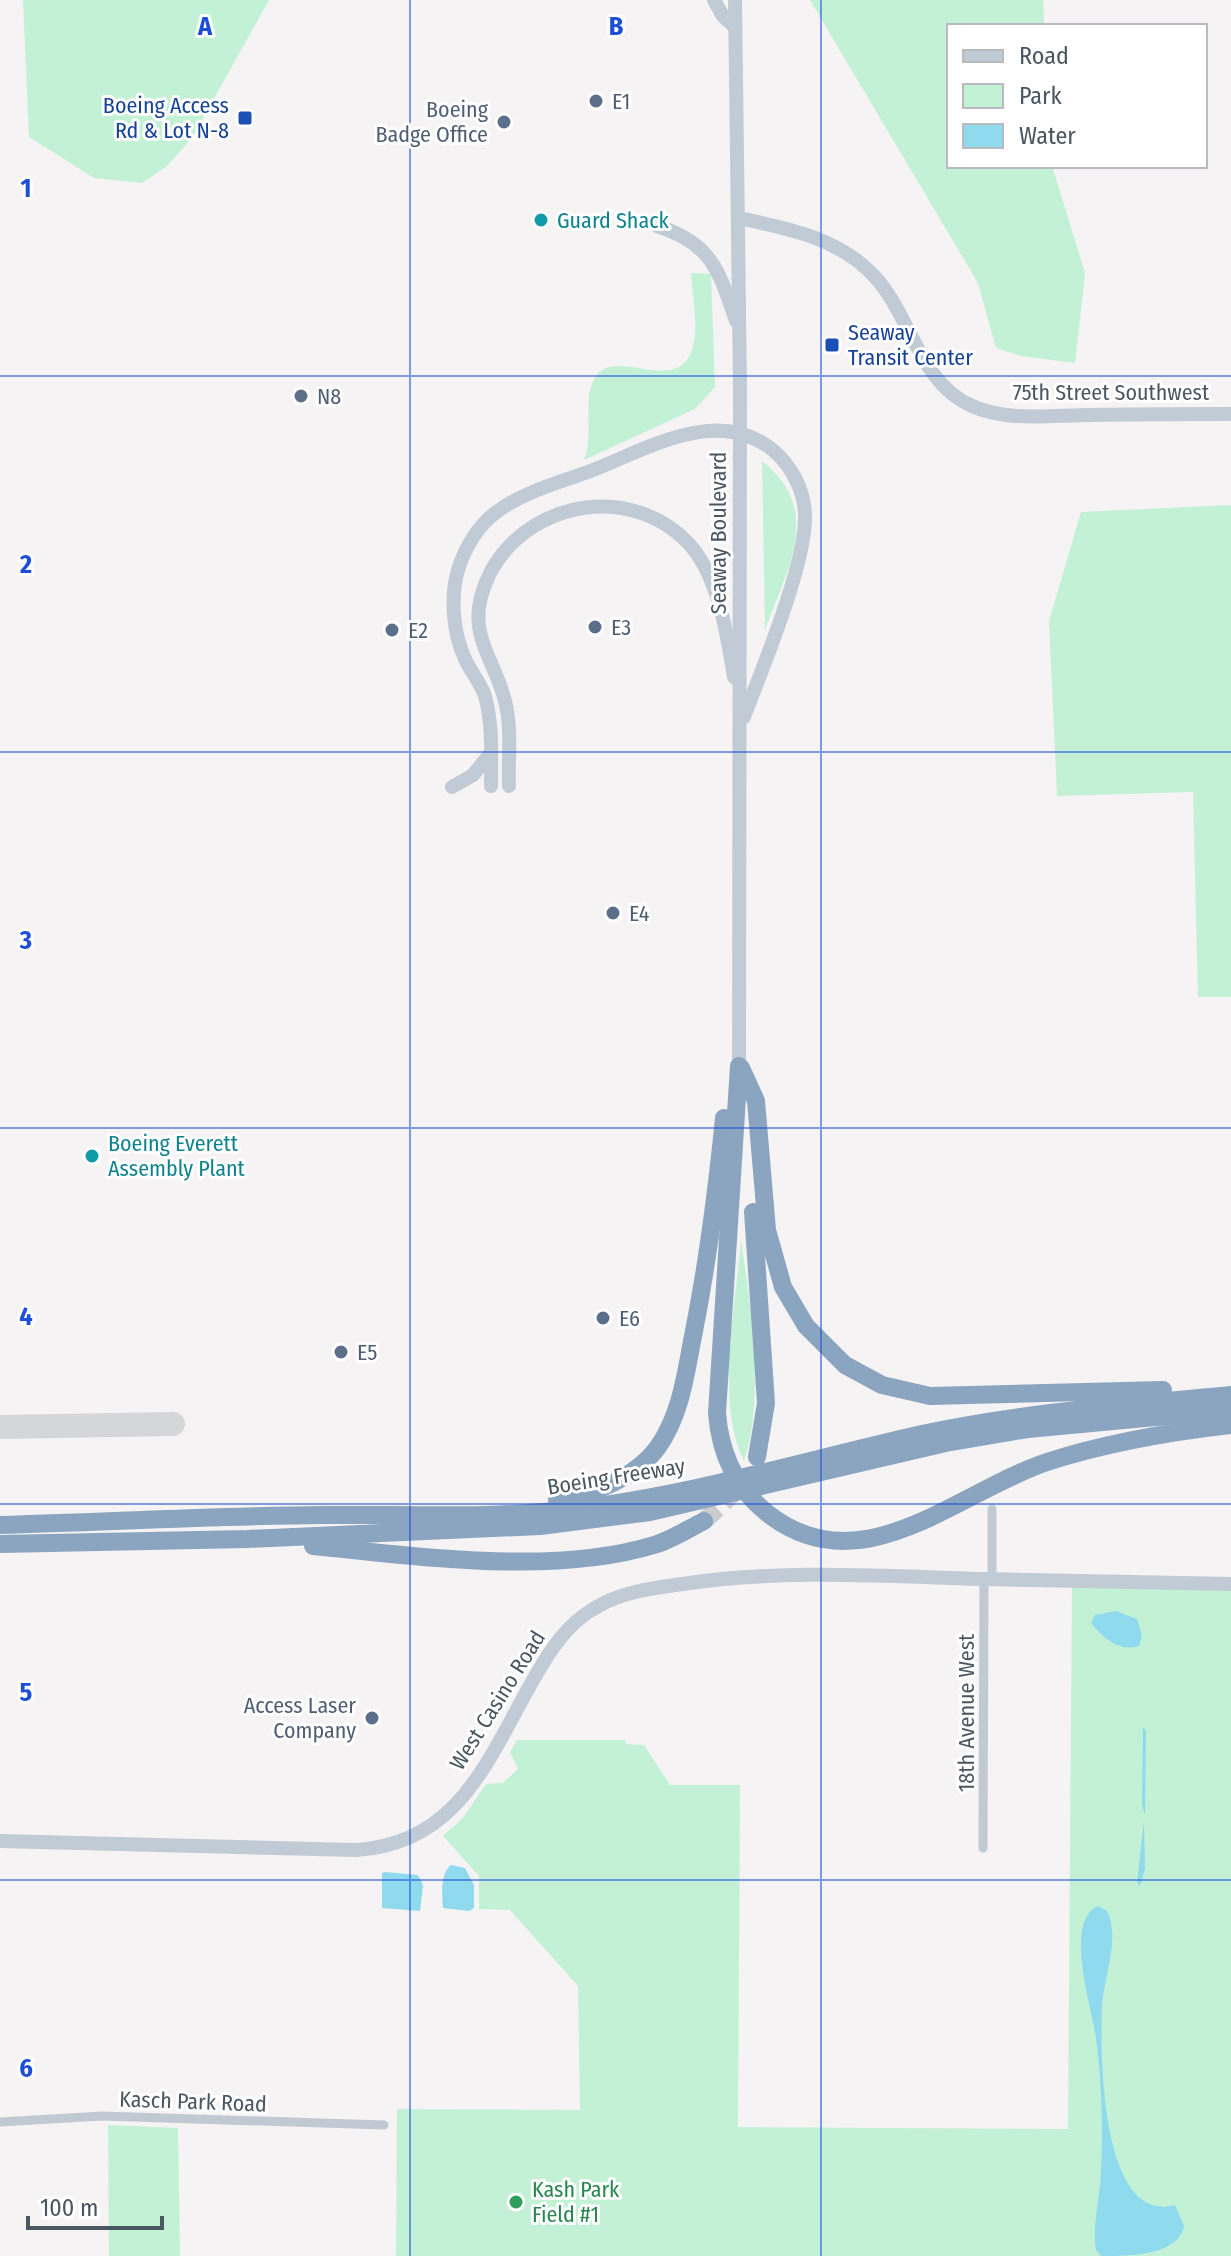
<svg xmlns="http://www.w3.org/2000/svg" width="1231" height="2256" font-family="'Fira Sans Condensed',sans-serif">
<rect width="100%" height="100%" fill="#f5f3f3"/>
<g fill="#c3f1d5">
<path d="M23,0H269L192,138L167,166L142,183L94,178L29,137Z"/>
<path d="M810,0H1043L1044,26H949V166H1052L1085,273L1075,363L1021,356L996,348L978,283Z"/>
<path d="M691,273L711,274L715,387L695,409L584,460C595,434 581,398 596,376C617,346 678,398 693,347C699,327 692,294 691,273Z"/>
<path d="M762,461C824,510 787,569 765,630Z"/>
<path d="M1231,505V997H1198L1193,792L1057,796L1049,621L1081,512Z"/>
<path d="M741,1240C751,1306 765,1398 744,1461C715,1405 736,1304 741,1240Z"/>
<path d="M1072,1581L1231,1584V2256H396L397,2109L580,2110L578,1986L510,1910L479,1909V1876L443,1836L463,1818L486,1784L503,1783L518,1769L510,1752L517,1740H625L626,1744L644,1745L670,1785H740L738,2127L1068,2129Z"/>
<path d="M108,2125L178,2128L180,2256H109Z"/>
</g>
<g fill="#90daee">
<path d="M1116,1611L1137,1619L1142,1635L1139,1646C1119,1652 1103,1638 1091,1623L1095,1615Z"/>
<path d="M1143,1727L1146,1731L1145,1815L1142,1805Z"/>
<path d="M1144,1821L1145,1869L1140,1886L1137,1882Z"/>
<path d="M451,1865L465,1868L474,1885V1908L469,1911L443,1908C442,1894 440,1874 451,1865Z"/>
<path d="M385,1872L418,1875L423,1885L420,1911L382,1908V1873Z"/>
<path d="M1098,1906L1107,1911C1121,1939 1103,1978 1102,2007C1100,2051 1100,2226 1175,2205L1184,2226C1178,2256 1129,2256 1101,2256L1096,2250C1092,2225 1100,2198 1101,2172C1103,2127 1102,2082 1096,2038C1092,2008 1063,1922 1098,1906Z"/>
</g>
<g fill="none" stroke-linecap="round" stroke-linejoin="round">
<path stroke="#d5d6d8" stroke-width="24" d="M0,1427L173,1424"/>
<path stroke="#caccce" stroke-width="18" stroke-dasharray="18 9" stroke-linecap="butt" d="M704,1521L739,1488"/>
<g stroke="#c1cad2" stroke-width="9">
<path d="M992,1509V1579"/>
<path d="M983,1848L984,1579"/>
<path d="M0,2122L102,2116L384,2125"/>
</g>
<g stroke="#c1cbd6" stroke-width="14">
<path d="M714,0L723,16L735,27"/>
<path d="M735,0L740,387L739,1066"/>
<path d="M738,218C787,228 840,238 875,277C911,316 919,383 972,406C1008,422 1052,415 1092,415C1138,414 1185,414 1231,414"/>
<path d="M657,226C712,243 719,271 736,321"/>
<path d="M491,786C491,756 493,725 485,696C480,682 471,672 465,659C453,633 450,597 458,570C465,547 479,524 498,511C525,491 562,482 593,470C649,448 719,405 774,451C792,467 804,490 805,514C807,562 762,669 744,717"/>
<path d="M509,786C508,758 512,728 505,701C496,663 470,638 481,597C505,506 626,475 690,545C719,578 727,635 734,677"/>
<path d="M452,787L473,775L490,754"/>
<path d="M0,1841L356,1850C461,1844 490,1754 536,1675C551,1649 568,1623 595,1608C620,1592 653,1588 682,1584C782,1569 882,1576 983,1579C1066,1581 1148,1582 1231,1584"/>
</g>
<g stroke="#8ba5c1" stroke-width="18">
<path d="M739,1066L717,1413C720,1453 735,1487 767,1513C861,1588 957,1492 1047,1462C1106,1443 1169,1432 1231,1425"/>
<path d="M741,1068L756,1101L767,1230L783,1287L806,1326L845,1365L882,1385L930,1396L1163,1390"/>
<path d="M753,1212L766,1403L757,1457"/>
<path d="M557,1500C593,1495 636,1477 658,1447C682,1413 686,1370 694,1331C708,1260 717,1189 724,1118"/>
<path d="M0,1525C108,1522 216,1516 324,1515C408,1514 491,1519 574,1509C692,1495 806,1460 922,1434C1024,1412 1127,1405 1231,1395"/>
<path d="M0,1544L247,1539L540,1526L650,1512L950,1442L1028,1429L1231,1410"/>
<path d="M313,1546C418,1556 552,1576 654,1545C671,1540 688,1529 704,1521"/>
</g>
</g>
<path fill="none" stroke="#1d4ed8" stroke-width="2" stroke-opacity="0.55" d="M410,0V2256M821,0V2256M0,376H1231M0,752H1231M0,1128H1231M0,1504H1231M0,1880H1231"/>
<g fill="#5c6f8a" stroke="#fff" stroke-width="3">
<circle cx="596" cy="101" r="8"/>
<circle cx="504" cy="122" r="8"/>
<circle cx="301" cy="396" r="8"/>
<circle cx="595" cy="627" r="8"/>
<circle cx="392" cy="630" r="8"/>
<circle cx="613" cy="913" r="8"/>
<circle cx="603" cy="1318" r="8"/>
<circle cx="341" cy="1352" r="8"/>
<circle cx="372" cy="1718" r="8"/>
</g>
<g fill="#1a4fb4" stroke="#fff" stroke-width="3">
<rect x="237" y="110" width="16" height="16" rx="4"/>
<rect x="824" y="337" width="16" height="16" rx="4"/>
</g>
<g fill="#0f9aa8" stroke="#fff" stroke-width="3">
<circle cx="541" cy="220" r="8"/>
<circle cx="92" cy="1156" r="8"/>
</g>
<circle fill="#2e9e5b" stroke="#fff" stroke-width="3" cx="516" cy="2202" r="8"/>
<g text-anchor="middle" stroke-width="6" stroke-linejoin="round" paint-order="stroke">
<g font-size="22" fill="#4e5e75" stroke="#fff" text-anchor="start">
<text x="612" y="109">E1</text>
<text x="488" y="117" text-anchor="end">Boeing<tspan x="488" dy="25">Badge Office</tspan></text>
<text x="317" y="404">N8</text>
<text x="611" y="635">E3</text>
<text x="408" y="638">E2</text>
<text x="629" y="921">E4</text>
<text x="619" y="1326">E6</text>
<text x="357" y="1360">E5</text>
<text x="356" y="1713" text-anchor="end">Access Laser<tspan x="356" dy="25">Company</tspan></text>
</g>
<g font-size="22" fill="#164399" stroke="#fff" text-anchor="end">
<text x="229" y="113">Boeing Access<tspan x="229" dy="25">Rd &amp; Lot N-8</tspan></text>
<text x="848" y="340" text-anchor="start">Seaway<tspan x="848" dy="25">Transit Center</tspan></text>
</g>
<g font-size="22" fill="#0d838f" stroke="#fff" text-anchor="start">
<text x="557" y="228">Guard Shack</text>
<text x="108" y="1151">Boeing Everett<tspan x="108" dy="25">Assembly Plant</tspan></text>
</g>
<g font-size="22" fill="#4a5661" stroke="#fff">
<text x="1111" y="400">75th Street Southwest</text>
<text transform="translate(718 533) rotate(-90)" y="8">Seaway Boulevard</text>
<text transform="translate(616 1476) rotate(-9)" y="8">Boeing Freeway</text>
<text transform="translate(497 1700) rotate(-58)" y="8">West Casino Road</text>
<text transform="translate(966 1713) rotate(-90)" y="8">18th Avenue West</text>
<text transform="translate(193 2101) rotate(2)" y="8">Kasch Park Road</text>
</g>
<g font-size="22" fill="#27864d" stroke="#fff" text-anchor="start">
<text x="532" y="2197">Kash Park<tspan x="532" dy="25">Field #1</tspan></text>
</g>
</g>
<g font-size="26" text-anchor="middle" font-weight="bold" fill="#1d4ed8" stroke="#fff" stroke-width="6" stroke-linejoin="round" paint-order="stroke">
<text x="205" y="35">A</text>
<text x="616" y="35">B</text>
<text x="26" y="197">1</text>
<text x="26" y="573">2</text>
<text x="26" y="949">3</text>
<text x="26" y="1325">4</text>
<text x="26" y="1701">5</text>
<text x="26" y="2077">6</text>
</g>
<rect x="947" y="24" width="260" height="144" fill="#ffffff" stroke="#b7bbc0" stroke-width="2"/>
<rect x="963" y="50" width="40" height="12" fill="#c1cbd6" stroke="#b7bbc0" stroke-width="2"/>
<text x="1019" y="64" font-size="24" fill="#4a5661">Road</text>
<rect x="963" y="84" width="40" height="24" fill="#c3f1d5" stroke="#b7bbc0" stroke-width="2"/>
<text x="1019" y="104" font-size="24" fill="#4a5661">Park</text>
<rect x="963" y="124" width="40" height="24" fill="#90daee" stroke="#b7bbc0" stroke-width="2"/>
<text x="1019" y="144" font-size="24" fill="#4a5661">Water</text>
<path d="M28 2216v12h134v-12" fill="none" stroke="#4a5661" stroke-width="4"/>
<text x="40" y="2216" font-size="24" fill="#4a5661" stroke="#ffffff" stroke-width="6" paint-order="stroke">100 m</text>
</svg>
